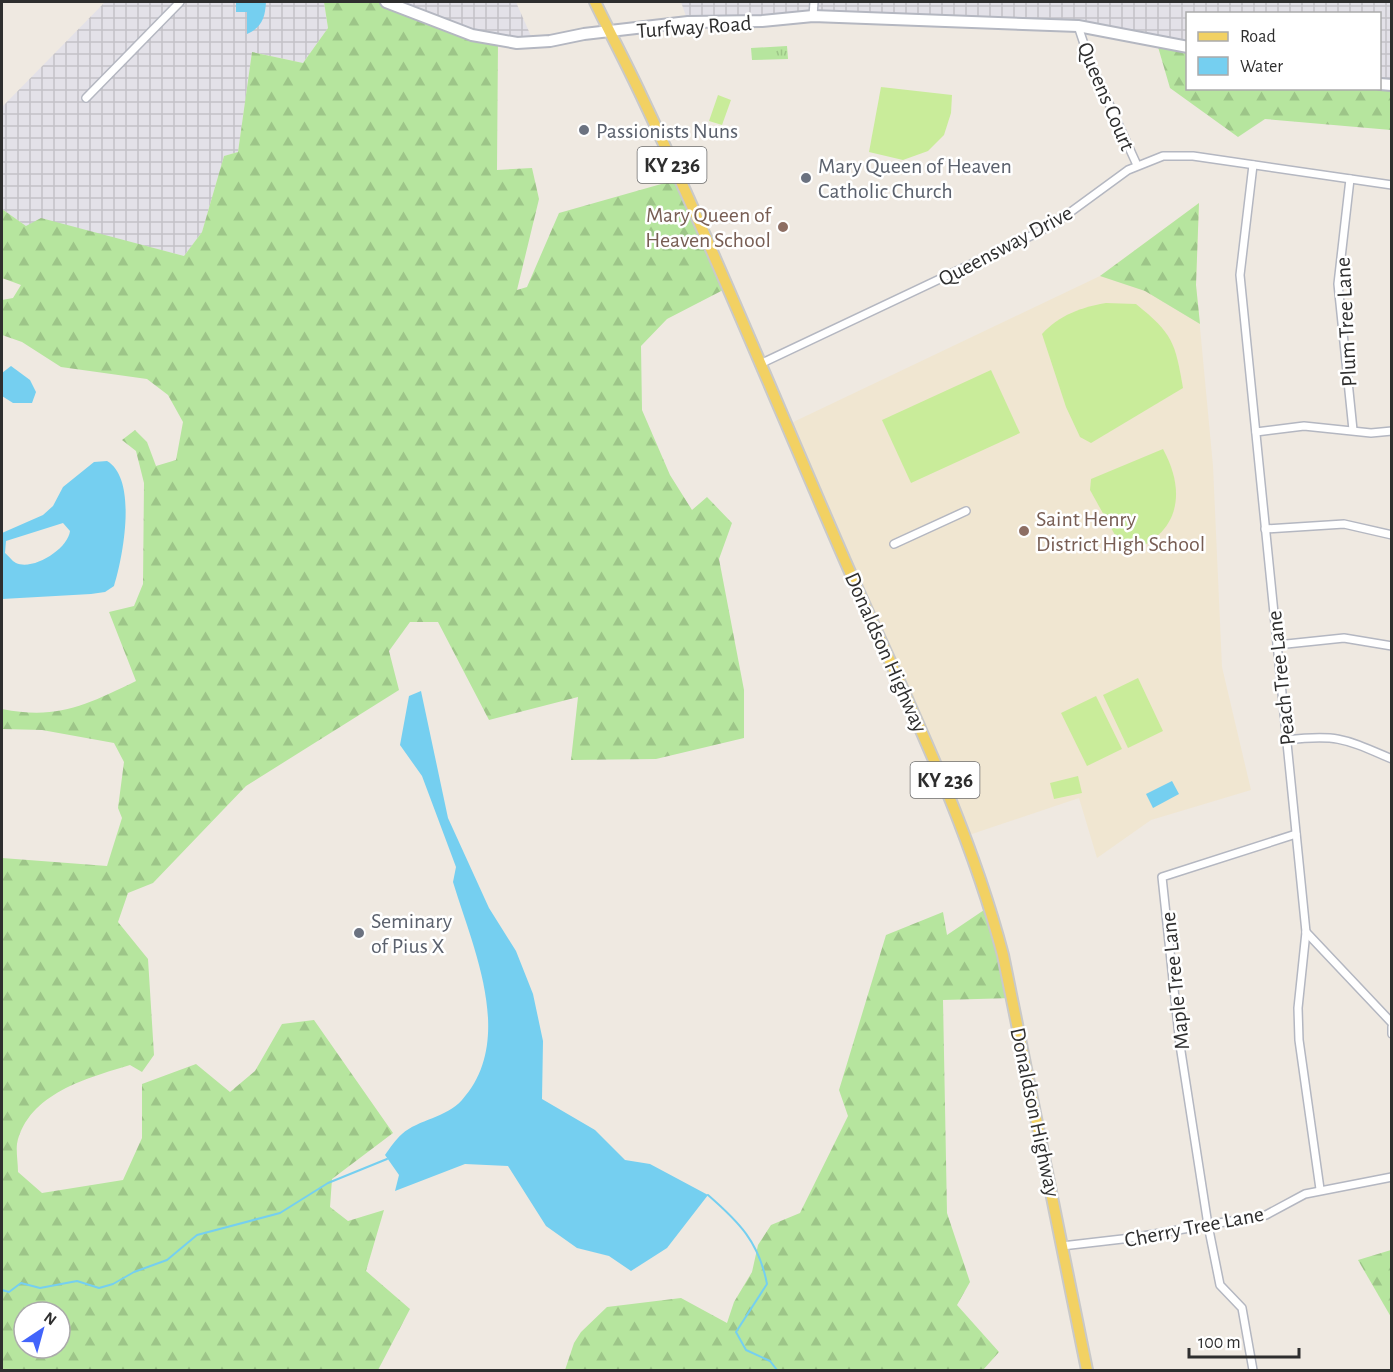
<svg xmlns="http://www.w3.org/2000/svg" width="1393" height="1372" font-family="'Alegreya Sans',sans-serif">
<defs>
<pattern id="industrial-grid" width="8" height="8" patternUnits="userSpaceOnUse" patternTransform="scale(1.5)"><rect width="8" height="8" fill="#e3e1e8"/><path d="M0 4h8M4 0v8" fill="none" stroke="#c3c1c7"/></pattern>
<pattern id="forest-firs" width="22" height="20" patternUnits="userSpaceOnUse" patternTransform="scale(1.5)"><rect width="22" height="20" fill="#b6e59e"/><path d="M5 1l3.5 6h-7zM16 11l3.5 6h-7z" fill="#9dc588"/></pattern>
<pattern id="park-tufts" width="24" height="20" patternUnits="userSpaceOnUse" patternTransform="scale(1.5)"><rect width="24" height="20" fill="#b6e59e"/><path d="M3 7l-1-3M5 7V3M7 7l1-3M15 17l-1-3M17 17v-4M19 17l1-3" fill="none" stroke="#9dc588"/></pattern>
</defs>
<rect width="100%" height="100%" fill="#efe9e1"/>
<g fill="url(#industrial-grid)">
<path d="M105,2H324L328,28L303,63L252,52L238,152L224,156L202,232L184,256L126,241L26,226L2,209V107Z"/>
<path d="M386,2H516L534,43L498,41Z"/>
<path d="M681,2H1391V85L1380,84V14H1188L1187,47L1094,28L813,16L688,22Z"/>
</g>
<path fill="#f0e6d1" d="M1199,203L1196,285L1213,466L1222,667L1251,790L1151,820L1097,858L1079,798L966,836L787,425L1100,276Z"/>
<g fill="url(#forest-firs)" fill-rule="evenodd">
<path d="M324,2H386L498,41L497,170L532,168L539,199L517,290L527,287L559,213L686,177L727,288L667,319L641,346L642,410L670,475L692,510L707,497L732,523L719,559L744,690V738L656,759L571,760L578,697L489,720L438,622H410L389,651L399,690L246,786L153,883L128,893L118,922L148,959L154,1055L142,1072L130,1065C88,1078 28,1093 17,1144C16,1152 18,1163 18,1172L42,1193L123,1180L142,1138V1084L196,1064L230,1092L255,1071L282,1024L314,1020L393,1133L332,1179L330,1207L348,1221L384,1210L366,1271L410,1309L378,1370H2V858L107,866L122,818L118,808L124,762L114,743L42,730L2,729V709C58,720 86,705 136,681L109,612L134,606L143,584L144,483L136,451L122,440L135,430L147,442L156,466L176,460L183,422L168,395L147,379L61,367L22,342L2,335V300L13,298L21,285L2,278V209L26,226L41,218L184,256L202,232L224,156L238,152L252,52L303,63L328,28ZM24,1312H60V1348H24Z"/>
<path d="M1156,40L1187,47L1188,88H1380L1391,85V130L1265,119L1238,137L1170,88Z"/>
<path d="M1199,203L1196,285L1200,324L1145,291L1100,276Z"/>
<path d="M987,908L1012,998L943,1000L947,1213L970,1282L957,1305L999,1352L983,1370H565L574,1343L581,1332L607,1307L681,1298L727,1323L734,1302L752,1272L758,1245L771,1225L800,1213L848,1116L839,1090L886,935L943,912L947,935Z"/>
<path d="M1391,1250H1392L1391,1317L1358,1260Z"/>
</g>
<path fill="url(#park-tufts)" d="M787,46L788,59L752,60L751,48Z"/>
<g fill="#c9ec9a">
<path d="M881,87L952,95L951,113L944,135L928,151L903,160L869,152Z"/>
<path d="M718,95L731,100L722,125L709,121Z"/>
<path d="M1106,303L1136,304C1173,334 1175,342 1183,388L1091,443L1080,437L1066,407L1042,334C1059,315 1082,307 1106,303Z"/>
<path d="M991,370L1020,433L911,483L882,420Z"/>
<path d="M1163,449C1188,495 1178,537 1125,553L1090,490L1091,479Z"/>
<path d="M1138,678L1163,731L1128,748L1103,695Z"/>
<path d="M1096,696L1122,749L1087,766L1061,713Z"/>
<path d="M1078,776L1082,793L1054,799L1050,783Z"/>
</g>
<g fill="#75cff0" fill-rule="evenodd">
<path d="M236,2H266C265,18 262,27 247,34V12H236Z"/>
<path d="M11,366L30,380L36,392L32,403H13L2,396V373Z"/>
<path d="M107,461C138,479 123,557 114,586L105,592L91,594L2,599V533L43,515L53,506L63,487L94,462ZM63,523L70,531C68,549 33,571 16,563C12,561 8,555 5,553L6,541Z"/>
<path d="M421,691L448,818L489,908L516,951L533,994L543,1041L542,1099L595,1130L625,1160L650,1164L708,1195L667,1248L631,1271L609,1256L577,1248L546,1226L508,1166L465,1164L395,1191L399,1175L385,1155C390,1148 396,1139 402,1134C419,1119 446,1118 462,1100C516,1040 473,948 453,882L456,867L422,776L400,745L409,696Z"/>
<path d="M1172,781L1179,794L1153,808L1146,794Z"/>
</g>
<g fill="none" stroke-linecap="round" stroke-linejoin="round">
<g stroke="#75cff0" stroke-width="2">
<path d="M708,1195C739,1222 759,1242 767,1284L736,1332L746,1350L770,1361L777,1370"/>
<path d="M2,1290L9,1292L21,1283L40,1288L77,1281L99,1288L113,1284L134,1272L167,1260L197,1235L280,1213L328,1183L387,1159"/>
</g>
<g stroke="#b4b7c1" stroke-width="10">
<g id="minor">
<path d="M813,16L814,2"/>
<path d="M1078,26L1090,62L1137,165"/>
<path d="M86,98L180,2"/>
<path d="M1253,165L1240,275L1306,932L1298,1008L1299,1040L1320,1189"/>
<path d="M1350,179L1338,284L1353,430"/>
<path d="M760,364L1037,233L1061,219L1128,170L1163,156H1193L1392,185"/>
<path d="M1256,432L1304,426L1371,433L1392,431"/>
<path d="M1265,529L1344,524L1392,535"/>
<path d="M894,544L966,511"/>
<path d="M1277,645L1344,638L1392,646"/>
<path d="M1287,740C1338,734 1345,739 1392,759"/>
<path d="M1306,932L1392,1023"/>
<path d="M1392,1027V1034"/>
<path d="M1062,1246L1131,1238L1266,1215L1305,1194L1392,1177"/>
<path d="M1253,1370L1242,1308L1220,1285L1208,1225L1180,1045L1162,877L1296,834"/>
</g>
</g>
<g stroke="#b4b7c1" stroke-width="14">
<g id="secondary">
<path d="M386,2L472,35L517,43L550,41L584,34L688,22L762,21L813,16L1078,26L1188,47"/>
<path d="M1380,84L1392,85"/>
</g>
</g>
<g stroke="#c9c9c9" stroke-width="14">
<path id="primary" d="M595,2C610,33 626,63 641,95C714,249 778,407 846,563C903,693 967,818 1003,955L1087,1370"/>
</g>
<use href="#minor" stroke="#fff" stroke-width="7"/>
<use href="#secondary" stroke="#fff" stroke-width="10"/>
<use href="#primary" stroke="#f2d163" stroke-width="10"/>
</g>
<g fill="#6b7280" stroke="#fff" stroke-width="2">
<circle cx="584" cy="130" r="6"/>
<circle cx="806" cy="178" r="6"/>
<circle cx="359" cy="933" r="6"/>
</g>
<g fill="#8d6e63" stroke="#fff" stroke-width="2">
<circle cx="783" cy="227" r="6"/>
<circle cx="1024" cy="531" r="6"/>
</g>
<g text-anchor="middle" stroke-width="5" stroke-linejoin="round" paint-order="stroke">
<g fill="#fff" stroke="#6d6d6d" stroke-width="1.5">
<rect x="637.5" y="147" width="69" height="36" rx="4.5"/>
<rect x="910.5" y="762" width="69" height="36" rx="4.5"/>
</g>
<g font-size="21" font-weight="bold" fill="#2e2e2e">
<text x="672" y="172">KY 236</text>
<text x="945" y="787">KY 236</text>
</g>
<g font-size="22" fill="#2e2e2e" stroke="#fff">
<text transform="translate(694 26) rotate(-4)" y="8">Turfway Road</text>
<text transform="translate(1107 96) rotate(67)" y="8">Queens Court</text>
<text transform="translate(1005 245) rotate(-28)" y="8">Queensway Drive</text>
<text transform="translate(1345 322) rotate(-93)" y="8">Plum Tree Lane</text>
<text transform="translate(887 652) rotate(66)" y="8">Donaldson Highway</text>
<text transform="translate(1280 678) rotate(-96)" y="8">Peach Tree Lane</text>
<text transform="translate(1174 981) rotate(-96)" y="8">Maple Tree Lane</text>
<text transform="translate(1036 1112) rotate(78)" y="8">Donaldson Highway</text>
<text transform="translate(1194 1226) rotate(-11)" y="8">Cherry Tree Lane</text>
</g>
<g font-size="22" fill="#5b616d" stroke="#fff" text-anchor="start">
<text x="596" y="138">Passionists Nuns</text>
<text x="818" y="173">Mary Queen of Heaven<tspan x="818" dy="25">Catholic Church</tspan></text>
<text x="371" y="928">Seminary<tspan x="371" dy="25">of Pius X</tspan></text>
</g>
<g font-size="22" fill="#785e54" stroke="#fff" text-anchor="end">
<text x="771" y="222">Mary Queen of<tspan x="771" dy="25">Heaven School</tspan></text>
<text x="1036" y="526" text-anchor="start">Saint Henry<tspan x="1036" dy="25">District High School</tspan></text>
</g>
</g>
<rect width="1393" height="1372" fill="none" stroke="#2e2e2e" stroke-width="6"/>
<rect x="1186" y="12" width="195" height="78" fill="#ffffff" stroke="#ababab" stroke-width="1.5"/>
<rect x="1198" y="32" width="30" height="9" fill="#f2d163" stroke="#ababab" stroke-width="1.5"/>
<text x="1240" y="42" font-size="18" fill="#2e2e2e">Road</text>
<rect x="1198" y="57" width="30" height="18" fill="#75cff0" stroke="#ababab" stroke-width="1.5"/>
<text x="1240" y="72" font-size="18" fill="#2e2e2e">Water</text>
<g transform="translate(42 1330) rotate(36)"><circle r="28" fill="#ffffff" stroke="#ababab" stroke-width="1.5"/>
<path d="M0-4.5L10 22L0 15L-10 22Z" fill="#4264fb"/>
<text y="-9" font-size="16" font-weight="bold" text-anchor="middle" fill="#2e2e2e">N</text>
</g>
<path d="M1189 1348v9h110v-9" fill="none" stroke="#2e2e2e" stroke-width="3"/>
<text x="1198" y="1348" font-size="18" fill="#2e2e2e" stroke="#ffffff" stroke-width="4.5" paint-order="stroke">100 m</text>
</svg>
